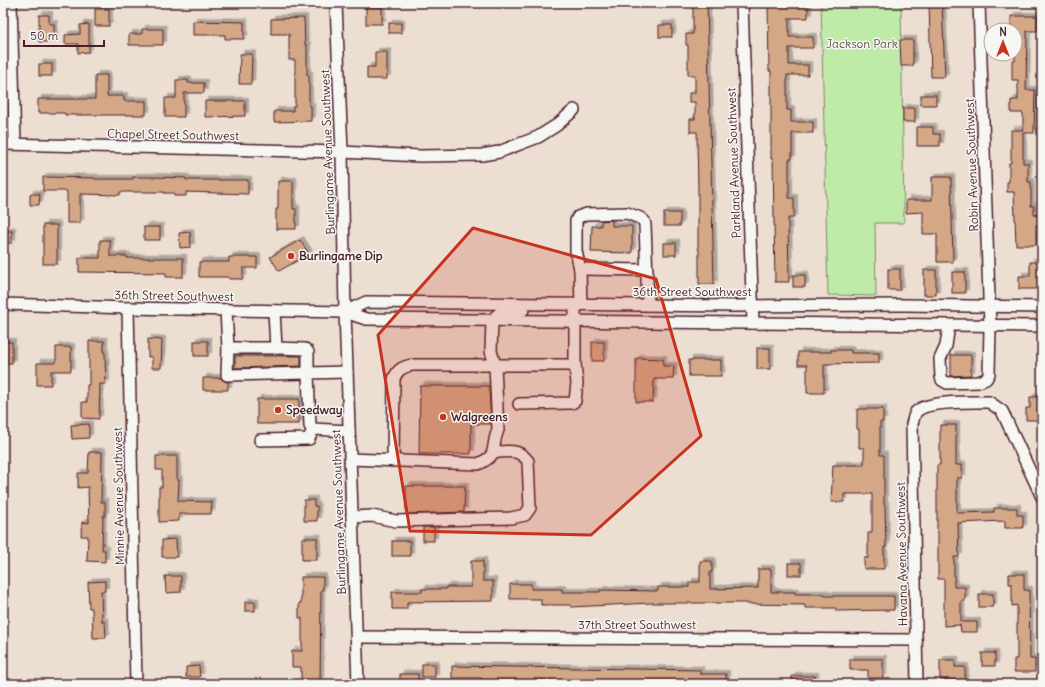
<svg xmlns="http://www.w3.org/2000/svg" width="1045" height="687" font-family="Delius,sans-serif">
<defs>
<filter id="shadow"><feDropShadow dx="3.5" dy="-3.5" stdDeviation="0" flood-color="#0004"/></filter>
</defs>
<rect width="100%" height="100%" fill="#ecdfd2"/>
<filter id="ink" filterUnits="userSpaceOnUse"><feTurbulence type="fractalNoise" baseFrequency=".025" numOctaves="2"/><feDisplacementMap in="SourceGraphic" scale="8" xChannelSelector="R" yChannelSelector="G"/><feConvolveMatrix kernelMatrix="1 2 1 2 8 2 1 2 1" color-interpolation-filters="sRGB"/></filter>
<g filter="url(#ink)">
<path fill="#beeba8" stroke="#84856a" d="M821,3H901L904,223H875L876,296L828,295Z"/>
<g fill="#d4a886" stroke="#4a1f2b" filter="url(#shadow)">
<path d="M693,3H707L714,284H699V249H698V191L697,132H690V119H695V102H689V93H695V75H688V45H686V34H693Z"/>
<path d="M768,3H781V5H808V18H789V37H813V48H789V65H808V75H787V110H791V122H813V133H792V159H789V198H794V218H788L789,282H775L773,159H771V71H769Z"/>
<path d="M929,3H942L945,77H931Z"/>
<rect x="366" y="7" width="16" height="17"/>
<rect x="95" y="9" width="14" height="17"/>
<path d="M39,15H49V24H54V42H39Z"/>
<path d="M1011,16H1037V31H1027L1026,90H1035L1034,133H1023V163H1028V182H1031V206H1034V215H1042V225H1036V245H1016L1014,192H1007V182H1009V163H1011V130H1023V113H1011V100H1018V80H1012V61H1015V30H1011Z"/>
<path d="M304,18L305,45H307V75H309V106H311V121L274,122V111H293V106H295V60H289V34H271V19Z"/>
<path d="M193,21L244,22V39H225V35H193Z"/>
<rect x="389" y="23" width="12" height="10"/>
<path d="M89,24V52L78,53V44H65V35L80,34V25Z"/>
<rect x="659" y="25" width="13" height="12"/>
<path d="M142,29H163V45H129V34H142Z"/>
<path d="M900,40H913V66H901Z"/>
<path d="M375,52H387V79H367V67H375Z"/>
<path d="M240,54H252L251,84H239Z"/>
<rect x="39" y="64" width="13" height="12"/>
<path d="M95,75H107V96H124V101H146V115H65V113H38V99H95Z"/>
<path d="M176,80H188V83H204V93H184V117H165V98H176Z"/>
<rect x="921" y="95" width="15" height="10"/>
<path d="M205,101H245V116L205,117Z"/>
<rect x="903" y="108" width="12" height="14"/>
<path d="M917,127H933V134H940V146H917Z"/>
<path d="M43,177L95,178V179H133V177H155L186,178V180H248V194L186,192V196H174V193H164V192H120V195L80,194V223H67V191H43Z"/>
<path d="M932,177H951L953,262H937V234H923V212L906,213V200H932Z"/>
<path d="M278,181H293V209H296V229H276V209H278Z"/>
<path d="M30,194H40L39,205H30Z"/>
<rect x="664" y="213" width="16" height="13"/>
<path d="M612,220V226H632V253L591,252L592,226H601V221Z"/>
<rect x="43" y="225" width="14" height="39"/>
<rect x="144" y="227" width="16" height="13"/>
<rect x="3" y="231" width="9" height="12"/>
<path d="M190,232L191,247L180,248L179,233Z"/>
<path d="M100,240H110V256H127V258H183V277H166V273L79,272V258H100Z"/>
<path d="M300,240L309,254L279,271L270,257Z"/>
<rect x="664" y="243" width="12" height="12"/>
<path d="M229,257H257V268H243V279H229V277H199V262H229Z"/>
<path d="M1030,262H1042V289H1019V276H1030Z"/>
<rect x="888" y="269" width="12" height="21"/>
<rect x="924" y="270" width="12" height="25"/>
<rect x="952" y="272" width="13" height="21"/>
<rect x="793" y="275" width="12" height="12"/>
<path d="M148,339L162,340L161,368H152V357H148Z"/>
<path d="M89,341H104V353H105L106,384H100L99,419L82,418V402H87V385H89Z"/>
<rect x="194" y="341" width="14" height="15"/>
<rect x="3" y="342" width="9" height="21"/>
<rect x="592" y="342" width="12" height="19"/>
<path d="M56,347H71V371H51V385H37V363H56Z"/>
<rect x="757" y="348" width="13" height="21"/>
<path d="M831,350H851V353H879V363L824,364V393H807V365H798V352H831Z"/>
<path d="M951,355H971V375L951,376Z"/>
<path d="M235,356H301V366L235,368Z"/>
<path d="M636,358L663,359V366H674L673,379H654L653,402H636Z"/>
<rect x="689" y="360" width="32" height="16"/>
<path d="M203,378H221L224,381L228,382V390H203Z"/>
<path d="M420,386H489L491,424H471V454H419Z"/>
<path d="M1030,397H1040L1042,420H1026V408H1030Z"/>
<rect x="257" y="399" width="42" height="25"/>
<path d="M857,409H883V422H880V455H884V505H885L886,547H884V569H864V558H868V533H872V494H844V502H831L833,465H864V448H859V429H857Z"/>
<path d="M89,424V438L72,439L71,425Z"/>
<path d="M940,425H956V465H962V478H957V513L994,512V508H1017V515H1023V528H1005V521L958,523L959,557H954V587H965V601H961V622H977V632H961L960,625L944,626V579H938V532H937V465H940Z"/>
<path d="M89,452H102L101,502H105V516H103L102,550H105V562L87,561L88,536H81L82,522L89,523L88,487L78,488V473H88Z"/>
<path d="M156,456H177V480H179L178,501L212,502L211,514H179V521L159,522V487H162V470H156Z"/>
<path d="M406,486H465L464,512L406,514Z"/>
<path d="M304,500H314V506H317V521H304Z"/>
<rect x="423" y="527" width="11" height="14"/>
<rect x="302" y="538" width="15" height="22"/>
<path d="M176,539L177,557H162V540Z"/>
<rect x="392" y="541" width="18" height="15"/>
<path d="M471,561H483V581H493V601L407,602V609H392V592H422V589H446V587H471Z"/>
<path d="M700,561H712V572H710V589L758,588V569H771V592H795V594H825V596H894V610L836,611V608H805V605L747,604V603H651L571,607V605H541V599H510V584H531V589H562V592H600V590L658,591V587H689V582H700Z"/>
<rect x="788" y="563" width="13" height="12"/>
<path d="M1009,574H1024V590H1029L1030,659H1035V672H1014V659H1017V605L1012,606V584H1009Z"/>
<path d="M165,576H181V592L166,593Z"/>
<path d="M301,577H323V590H321L320,684H301V667H292V651H302V618H299V603H301Z"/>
<path d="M105,581V591H101L102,622H105L106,638H93L92,608H89L88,582Z"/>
<rect x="979" y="594" width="14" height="13"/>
<rect x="245" y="602" width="10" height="9"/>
<rect x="982" y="653" width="13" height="13"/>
<path d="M850,659H883V678H868V670H850Z"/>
<path d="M940,660H955V667H965V680H940Z"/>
<rect x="422" y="664" width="13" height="13"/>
<path d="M199,666L200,677H186V667Z"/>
<path d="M452,666L700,670V674H726V684H683V683L580,684V682H551V681H481V678H452Z"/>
<rect x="400" y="674" width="18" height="10"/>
<rect x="792" y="676" width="23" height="8"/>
</g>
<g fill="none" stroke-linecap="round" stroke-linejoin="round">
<g stroke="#4a1f2b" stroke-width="14">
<g id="minor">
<path d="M11,3L15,144"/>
<path d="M336,3L342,152L345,312L358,684"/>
<path d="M742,3L753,323"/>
<path d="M3,144L342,152L420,156L482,155L499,152L538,137L557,125L574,110"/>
<path d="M580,269L647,270"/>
<path d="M3,304L128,308L345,312L366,319L1042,326"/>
<path d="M581,305L580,269L576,251V221L578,217L587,214L627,213L640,218L644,221L645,225L648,305"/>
<path d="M128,308L136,684"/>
<path d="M226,310L228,348H276"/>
<path d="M345,312L366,302L733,306L905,305L1042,307"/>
<path d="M949,325L946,346L940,359L941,377L942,380L947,383L978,382L986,379L989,374L990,326L979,3"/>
<path d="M228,348L227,375L308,373V352L305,349L276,348L274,311"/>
<path d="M347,372L308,373L310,426L313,429L349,431"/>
<path d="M519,404L572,403L575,401L577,383L575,365"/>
<path d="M260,440L309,439L313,429"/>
<path d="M350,459L478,464C500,455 490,448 498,430L495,365L491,351L492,321L496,316L500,313L523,310"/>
<path d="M393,461L394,379C397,370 402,367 412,365H575V305"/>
<path d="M352,517L372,516L396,521L511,518L525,515L530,508L528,461C518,448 509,452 494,452"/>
<path d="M357,637L916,640"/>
<path d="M917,684L912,424C913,421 914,415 916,412C926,400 974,402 989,402L1002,411L1042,497"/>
</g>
</g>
<use href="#minor" stroke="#f6f6f2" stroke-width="11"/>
</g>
</g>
<path fill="#c8321e" fill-opacity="0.2" stroke="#c8321e" stroke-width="3" stroke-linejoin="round" d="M473,228L656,279L701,436L591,535L410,531L378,335Z"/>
<g fill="#c8321e" stroke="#f6f6f2" stroke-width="1.5">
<circle cx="291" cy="256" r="4"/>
<circle cx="278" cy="410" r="4"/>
<circle cx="443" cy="417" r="4"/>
</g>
<g text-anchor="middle" stroke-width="3" stroke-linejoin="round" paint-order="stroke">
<g font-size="12" fill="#67524a" stroke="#f6f6f2">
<text x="862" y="48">Jackson Park</text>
</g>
<g font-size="12" fill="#4a1f2b" stroke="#f6f6f2">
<text transform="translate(173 135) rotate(1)" y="4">Chapel Street Southwest</text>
<text transform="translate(328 152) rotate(-92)" y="4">Burlingame Avenue Southwest</text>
<text transform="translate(734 163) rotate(-92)" y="4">Parkland Avenue Southwest</text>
<text transform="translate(972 165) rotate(-92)" y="4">Robin Avenue Southwest</text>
<text x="692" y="296">36th Street Southwest</text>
<text transform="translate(174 296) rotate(1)" y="4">36th Street Southwest</text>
<text transform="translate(119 496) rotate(-91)" y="4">Minnie Avenue Southwest</text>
<text transform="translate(339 512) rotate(-92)" y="4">Burlingame Avenue Southwest</text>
<text transform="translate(902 554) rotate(-91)" y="4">Havana Avenue Southwest</text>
<text x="637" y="629">37th Street Southwest</text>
</g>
<g font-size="12" font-weight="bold" fill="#4a1f2b" stroke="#f6f6f2" text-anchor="start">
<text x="299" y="260">Burlingame Dip</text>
<text x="286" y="414">Speedway</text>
<text x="451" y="421">Walgreens</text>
</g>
</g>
<rect width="1045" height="687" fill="none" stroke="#f6f6f2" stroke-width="16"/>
<rect x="8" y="8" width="1029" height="671" fill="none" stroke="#4a1f2b" stroke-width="1.5" filter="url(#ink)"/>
<g transform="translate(1003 42)"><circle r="19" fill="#f6f6f2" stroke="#b1a0a2"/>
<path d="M0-3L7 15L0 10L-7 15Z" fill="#c8321e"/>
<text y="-6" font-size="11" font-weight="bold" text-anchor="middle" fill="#4a1f2b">N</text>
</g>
<path d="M24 40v6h80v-6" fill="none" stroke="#4a1f2b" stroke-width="2"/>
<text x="30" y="40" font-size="12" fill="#4a1f2b" stroke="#f6f6f2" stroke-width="3" paint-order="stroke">50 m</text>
</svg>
